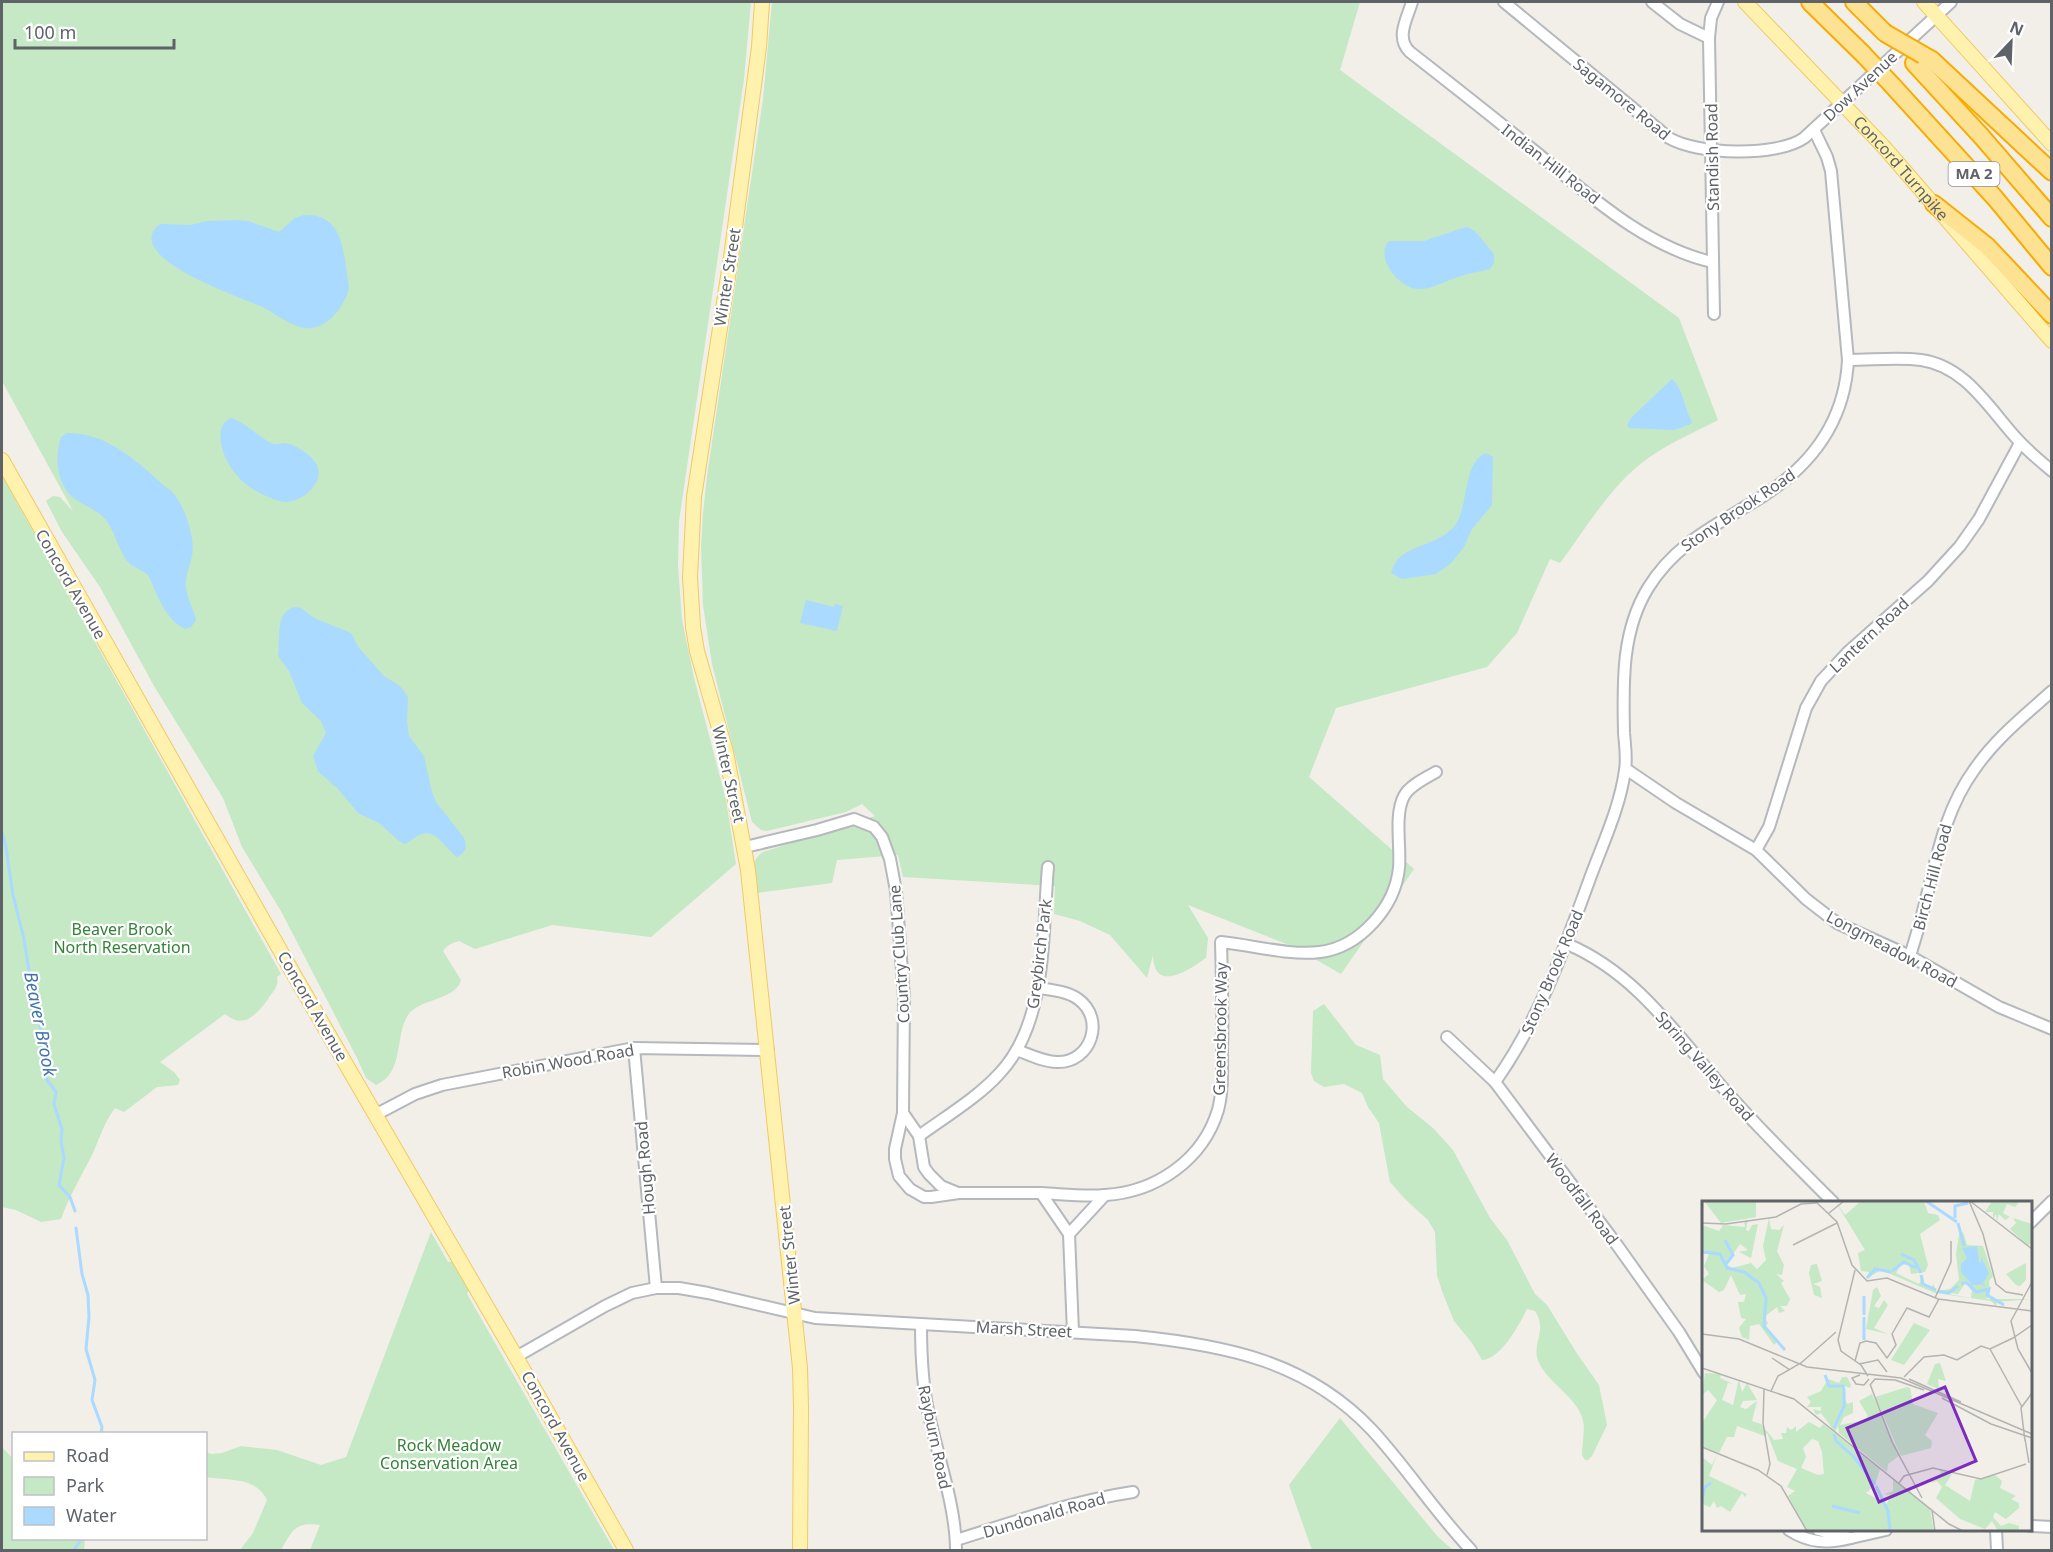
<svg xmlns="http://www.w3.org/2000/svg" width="2053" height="1552" font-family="'Noto Sans',sans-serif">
<rect width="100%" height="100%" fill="#f1efe8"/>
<g fill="#c5e8c5">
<path d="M2,2H751L744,79L679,521L678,566L682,620L694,678L726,800L736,864L651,937L552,925L475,949L459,941C452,943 447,945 443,951L461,980C455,1001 420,998 408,1015C394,1037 405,1072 376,1085L366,1078L357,1058L282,913L242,847L223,798L154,686L100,587L62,532L46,501L53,496L60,497L73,511L2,381Z"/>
<path d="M772,2H1360L1340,70L1679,318L1718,420C1691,434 1662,446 1638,466C1607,492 1584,531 1560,563L1550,559L1517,633L1487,667L1336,708L1309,777L1414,869L1341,974L1294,947L1188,905L1208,938L1206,958C1189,970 1154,994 1153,955L1147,978L1110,935L1080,921L1054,914L1055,886L903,877L898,855L837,860L832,883L757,893C754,876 748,862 763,852L875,816L862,804L846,812L767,831L761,830L752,822L712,664L703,605L701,547L703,514L707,476L763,99Z"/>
<path d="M2,476L281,974L277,977C279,987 273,991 268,999C257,1014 244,1030 225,1014L160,1062L174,1072L180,1080L178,1085L157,1087L124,1112L115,1108C103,1124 100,1138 92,1155C81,1177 69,1196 61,1219L41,1222L16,1210L2,1207Z"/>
<path d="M1324,1004L1356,1045L1380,1055L1383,1079L1407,1107L1433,1128L1453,1150L1490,1218L1507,1240L1535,1294L1547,1305L1576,1352L1599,1385L1607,1425L1592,1456L1588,1460H1585L1582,1455C1582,1444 1586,1428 1582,1417C1575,1395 1542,1379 1537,1357C1534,1339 1547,1330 1535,1311L1527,1309C1519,1325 1501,1359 1482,1360L1472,1343L1454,1321L1442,1291L1437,1275L1435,1232L1428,1220L1406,1200L1390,1182L1379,1123L1368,1107L1362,1093L1344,1084L1324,1087L1314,1081L1311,1073L1313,1011Z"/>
<path d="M431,1232L448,1262L466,1260L475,1276L467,1294L614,1550H310L320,1525C295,1521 292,1531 281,1550H240L253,1533L267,1500C255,1476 229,1481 206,1477V1452L211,1454L222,1453L241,1446L277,1450L321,1465L346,1457Z"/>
<path d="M1340,1418L1438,1537L1453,1550H1312L1289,1485Z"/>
<path d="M2,1447L13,1459L14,1538L85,1539L84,1550H2Z"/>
</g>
<g fill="#aadaff">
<path d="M304,215C346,213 343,256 349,287C346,304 330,326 311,328C296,331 271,310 258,305C239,297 119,256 160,224L191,225L207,221L238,220L248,221L279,232L295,218Z"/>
<path d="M1466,227L1475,231L1494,254V263L1490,269C1479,272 1468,273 1458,277C1445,281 1431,290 1417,289C1399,287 1374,258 1389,241H1424Z"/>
<path d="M1672,379C1684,390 1684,408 1692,422L1691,424L1674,430L1629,428L1627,425L1631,418Z"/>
<path d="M232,418C247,424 257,436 271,443C276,446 279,443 284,443C293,443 310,454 315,462C328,479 304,502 286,502C279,502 271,498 264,495C252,490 243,483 235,473C224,461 210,425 232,418Z"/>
<path d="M67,433C105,432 136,460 162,484C165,487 170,489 173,493C183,504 190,525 192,539C195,557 188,565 186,580C184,594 193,607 196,620L191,627L185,629C165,619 158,596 149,577C145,570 133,568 127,561C118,549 115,532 106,520C95,506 72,504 64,486C56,472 56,452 61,437Z"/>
<path d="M1486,453L1493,457L1492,505L1472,529L1464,547L1451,563L1436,574L1402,579L1391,573C1393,568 1395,561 1400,557C1416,544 1444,542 1456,524C1469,504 1463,462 1486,453Z"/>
<path d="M806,600L834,607L835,604L843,606L837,631L800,623Z"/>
<path d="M294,607L301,608L314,618L351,633L359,648L384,676L400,686L408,697L407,722L409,736L424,756L432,792L436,802L464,838C468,848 466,852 457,857C447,850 436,829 422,834C416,836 411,841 405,844L399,841L379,823L358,813L339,790L318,771L313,756L326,733L321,721L302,703L289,671L278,656C281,638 274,614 294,607Z"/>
</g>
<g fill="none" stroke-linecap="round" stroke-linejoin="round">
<g stroke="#aadaff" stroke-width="3">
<path d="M2,832L6,847L13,895L24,939L34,1003L39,1017L42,1041L41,1047L46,1056L45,1069L47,1080L56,1092L54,1104L62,1129L61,1141L64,1158L59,1185L70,1197L75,1211"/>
<path d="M76,1228L82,1274L88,1295L89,1317L86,1349L95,1380L92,1400L102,1427L101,1434"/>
<path d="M74,1550L82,1538"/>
</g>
<g stroke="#b5b8bc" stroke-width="14">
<g id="minor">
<path d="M1412,2C1407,19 1395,38 1410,52C1451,84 1492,116 1532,149C1587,193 1643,246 1712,262"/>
<path d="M1504,2L1669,138C1698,155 1777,157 1804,138L1951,2"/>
<path d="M1652,2L1680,24L1709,38"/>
<path d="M1714,314L1709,38L1711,18L1718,2"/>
<path d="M1848,360C1872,360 1898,357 1921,360C1966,366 1990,410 2018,440C2028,451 2040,461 2052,471"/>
<path d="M1626,769L1676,803L1756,850L1806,899L1837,923L1910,956L1999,1007L2052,1029"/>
<path d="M745,847L817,830L854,819L874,827L882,837L890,859L896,891L904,998L903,1113L895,1149V1159L899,1176L910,1189L924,1197H931L959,1193H1041L1069,1234L1073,1332"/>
<path d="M1756,850L1769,827L1806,708L1821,681L1848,652L1928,581L1960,546L1979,519L2020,443"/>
<path d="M1567,944C1636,973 1677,1035 1724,1089C1759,1129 1796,1165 1833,1202"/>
<path d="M1910,956C1915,939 1921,921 1925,903C1937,857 1945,810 1974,770C1995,739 2024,716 2052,691"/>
<path d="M1447,1037L1495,1082L1617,1245L1679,1332L1704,1373"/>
<path d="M634,1048L656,1288"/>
<path d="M1017,1050C1030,1055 1044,1062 1057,1062C1091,1063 1106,1019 1078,999C1067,991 1051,990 1038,988"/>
<path d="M1495,1082C1539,1020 1563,952 1589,881C1602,845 1620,808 1625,770C1627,758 1625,745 1624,733C1623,684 1621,632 1648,588C1676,542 1719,524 1763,496C1813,464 1845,420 1848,360L1831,171L1827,157L1814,130"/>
<path d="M903,1113L919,1136L924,1167L929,1174L941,1186L958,1193"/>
<path d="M377,1114L415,1094L442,1085L634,1048L768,1050"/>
<path d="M919,1136C945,1117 977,1098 999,1074C1048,1023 1042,933 1048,867"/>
<path d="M1041,1193C1062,1194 1084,1197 1105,1195C1156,1192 1203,1160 1218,1110C1223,1091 1222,1071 1222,1051C1223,1014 1222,978 1221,942C1252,945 1290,956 1320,952C1360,947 1395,907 1399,868C1401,846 1394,815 1404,796C1410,785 1426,778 1436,772"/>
<path d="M2030,1223L2052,1201"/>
<path d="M1069,1234L1105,1195"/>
<path d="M921,1324C921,1354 922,1385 929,1415C938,1457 956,1508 956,1550"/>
<path d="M516,1357L605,1306L632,1293L656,1288H679L708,1293L815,1318L1135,1336C1225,1345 1307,1361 1372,1430C1407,1468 1435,1512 1471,1550"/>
<path d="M2030,1526L2052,1527"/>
<path d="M1789,1530C1809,1543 1828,1544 1851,1538L1818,1530"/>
<path d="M1996,1530L1997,1550"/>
<path d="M1851,1538L1886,1530"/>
<path d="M956,1540C1014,1522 1073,1501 1133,1492"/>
</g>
</g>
<g stroke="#f2c960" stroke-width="16">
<g id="major">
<path d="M762,2L759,47L731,257L694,497L690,577L693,627L697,651L726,752L748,870L800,1368L801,1407L800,1550"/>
<path id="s1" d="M1745,2L1883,146L2052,341"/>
<path d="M1924,2L2052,144"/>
<path d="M2,460L297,980L516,1357L626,1550"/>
</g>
</g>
<g stroke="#f9ab00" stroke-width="20">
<g id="highway">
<path d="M1810,2L1863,54"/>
<path d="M1854,2L1885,33"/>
<path d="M1923,55L1932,60L2052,172"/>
<path d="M1914,63L1982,137L2052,218"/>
<path d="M1892,85L1995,198L2052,267"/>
<path d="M1934,204L1987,246L2052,315"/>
</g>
</g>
<use href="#minor" stroke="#fff" stroke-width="10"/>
<use href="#major" stroke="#fff2af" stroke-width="14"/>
<use href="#highway" stroke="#fde293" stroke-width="16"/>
<g stroke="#f9ab00" stroke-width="20" stroke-linecap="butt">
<g id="highway-bridge">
<path d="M1885,33L1923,55"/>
<path d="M1863,54L1892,85"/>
</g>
</g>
<use href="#highway-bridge" stroke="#fde293" stroke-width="16"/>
</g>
<g text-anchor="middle" stroke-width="4.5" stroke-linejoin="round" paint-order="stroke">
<rect fill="#fff" stroke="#8f9295" stroke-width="1.5" x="1948.5" y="162" width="51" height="24" rx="4.5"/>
<g font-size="15" font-weight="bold" fill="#5f6368">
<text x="1974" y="179">MA 2</text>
</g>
<g font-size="16" fill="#5f6368" stroke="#fff">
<text transform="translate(1860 86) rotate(-43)" y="6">Dow Avenue</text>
<text transform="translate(1622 99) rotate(39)" y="6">Sagamore Road</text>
<text transform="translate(1712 157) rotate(-91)" y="6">Standish Road</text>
<text transform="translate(1551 164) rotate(38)" y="6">Indian Hill Road</text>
<text dy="6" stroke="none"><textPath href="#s1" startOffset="228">Concord Turnpike</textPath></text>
<text transform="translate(727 277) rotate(-81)" y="6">Winter Street</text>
<text transform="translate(1738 510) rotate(-34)" y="6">Stony Brook Road</text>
<text transform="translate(71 584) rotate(60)" y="6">Concord Avenue</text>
<text transform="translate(1869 635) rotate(-43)" y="6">Lantern Road</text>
<text transform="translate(729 774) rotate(77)" y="6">Winter Street</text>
<text transform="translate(1932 877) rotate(-75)" y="6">Birch Hill Road</text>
<text transform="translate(1892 949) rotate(28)" y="6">Longmeadow Road</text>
<text transform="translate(899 954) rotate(-94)" y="6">Country Club Lane</text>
<text transform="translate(1039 954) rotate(-83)" y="6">Greybirch Park</text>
<text transform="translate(1552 972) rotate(-67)" y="6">Stony Brook Road</text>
<text transform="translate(313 1006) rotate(60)" y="6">Concord Avenue</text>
<text transform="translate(1220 1029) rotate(-89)" y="6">Greensbrook Way</text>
<text transform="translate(568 1061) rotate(-10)" y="6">Robin Wood Road</text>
<text transform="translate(1705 1066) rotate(49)" y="6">Spring Valley Road</text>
<text transform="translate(645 1168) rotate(-95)" y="6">Hough Road</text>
<text transform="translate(1582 1199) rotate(53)" y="6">Woodfall Road</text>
<text transform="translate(789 1255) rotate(-96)" y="6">Winter Street</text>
<text transform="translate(1024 1329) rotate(3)" y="6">Marsh Street</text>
<text transform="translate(556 1426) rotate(61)" y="6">Concord Avenue</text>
<text transform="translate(935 1437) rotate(78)" y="6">Rayburn Road</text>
<text transform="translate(1044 1515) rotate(-16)" y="6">Dundonald Road</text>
</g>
<g font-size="16" fill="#348238" stroke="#fff">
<text x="122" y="935">Beaver Brook<tspan x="122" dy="18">North Reservation</tspan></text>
<text x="449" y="1451">Rock Meadow<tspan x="449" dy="18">Conservation Area</tspan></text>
</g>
<g font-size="18" font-style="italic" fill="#4174aa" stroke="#fff">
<text transform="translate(40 1024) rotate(79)" y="6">Beaver Brook</text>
</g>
</g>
<g transform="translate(1702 1201)">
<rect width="330" height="330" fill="#f1efe8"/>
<path d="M2,0H54V16L19,22ZM133,0L143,14L159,0H222L226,12L236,14L238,19L218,33L226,64L223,71L209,73L207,64L199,63L194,72L217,83L221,73L222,82L230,86L231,83L235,91L269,97L270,90L264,81L256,93L236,90L248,88L257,79L254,53L257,34L261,31L265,44L281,45L291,75L287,80L288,96L283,98H330L295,101L294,105L289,100L233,92L179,69L164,78L167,71L159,70L156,52L163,49ZM290,0H318L313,6L305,3L301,12L308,16L303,19L297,13L295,20L294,13L291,18V11H283ZM67,17L69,28L77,29L82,24L75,50L82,64L80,74L74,73L82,80L79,82L88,98L85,105H78L83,110L77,112L75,106L62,116L66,122L63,127L75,141L72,144L57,123L48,125L47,139L40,136L37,127L44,118L39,117L36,101H42L44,93L38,94L29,74L22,89L17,91L0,79L7,73L2,65L8,51L0,50V24L17,30L21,24L43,26L42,20L46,19L44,29L47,30L50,24L56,23L49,57L37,51L46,49L38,43L24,63L30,67L49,62L55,68L64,59L61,45ZM311,17L330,23V41L326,45L308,28L314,22ZM324,62V79L318,85L314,84L304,73ZM115,63L120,80L111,83L118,86L120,97L112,94L107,72L109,64ZM175,86L179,95L172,105L177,107L182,99L186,104L172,127L186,133L164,128L171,89ZM212,122L228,129L202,164L189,159ZM238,162L244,180L236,178L237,188L225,183L233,163ZM3,172L19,173L18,177L31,183L26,182L20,199L31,204L37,178L40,191L45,182L55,199L41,200L38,206L44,208L55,200L50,220L59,223L72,239L81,238L79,232H84L85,226L89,229L94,225V231L107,221L118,227L121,223L178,268L173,284L164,292L185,303L188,294L182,293L191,290V277L228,308L232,330H105L86,295L93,290L85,286L95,268L76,260L65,232L63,235L35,225L32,236H25L17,252L0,245V222L15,199L6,189L0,194ZM110,238L116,240L120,251L122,273L116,274L99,267L104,256L101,247ZM140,176H145L149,184L148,187L143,185L142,194L145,203L151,201V212L142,216L138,224L163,219L166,215L157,200L170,193L198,254L186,263L185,271L137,232L136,225L133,231L119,212L114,214L111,208L119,210V206H105L109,201L105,196L119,190L126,178L137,182ZM205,186L208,187L211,203L236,212L223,234L230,240L229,247L199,255L173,196ZM15,253L7,275L45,293L43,296L40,292L28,311L19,305L15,307L12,300L8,306L0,303V256L10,264ZM238,268L250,273L243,284L268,300L273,279L293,274L300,280L298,287L314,295L309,298L317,302V307L304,318L293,311L291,316L299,325L307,322L317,325V330H296L290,320L283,328L258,318L234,297L240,286L235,280L228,282L239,275Z" fill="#c5e8c5" fill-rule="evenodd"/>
<path d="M275,45L277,60L279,63V56L287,72L281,82L284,87L280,83L267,85L269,82L259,71V63L265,57L260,47Z" fill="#aadaff"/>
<path fill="none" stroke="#aadaff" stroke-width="3" d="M224,0L255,21M253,17V5L266,2M256,22L262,45M23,39L31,54L24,63M0,51L18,53L25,67L42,71L57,82L64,97L62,125L83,149M199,53L212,59L219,72M190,70L202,61L214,67M219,74L221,83L234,89M165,77L173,68L189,71M259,82H265L274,91L287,88L285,94L302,104M236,90L247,92L256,85M162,114V95M162,116V139M123,174L127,185H141L142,189V205L132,227M132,233L134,240L152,256L173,284M174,285L186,310L188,330M0,298L3,286L9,282M130,305L158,312"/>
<path fill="none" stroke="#b3b3b1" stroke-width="1.5" d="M113,0L135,21L150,64L165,80L185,77L236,98L330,110M267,0L281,33L294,83L304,91L321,94M268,0L330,48M127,12L142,0M0,22L24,23L74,16L99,3L114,2M91,44L135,22M153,69L136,139L139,150L159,164L166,175M330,81L309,120L316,148L330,172M233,97L249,61V40M0,133L37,138L105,166L199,177L330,233M288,148L320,206M70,157L88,169M153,160L158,142L164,140L174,142L185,157L194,144L190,133L205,107L227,116L237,98M157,163L176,159L185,171M0,167L92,198L247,323L261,330M158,174L150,177L154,183L162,184L167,178M202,176L222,156L242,154L255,159L279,145L288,148L311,137L330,124M207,178L259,201M193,179L222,189M168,183L190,241L220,297M168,184L173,178L193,179M62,188L61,222L68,263L65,274M69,190L76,175L99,162L134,131M240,197L289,223L330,237M323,238L327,262M323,240L319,207L330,192M0,246L56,269L79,285L105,330M197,282L202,275L231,267L279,278L324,263M230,309L233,330"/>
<path fill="#7b2cbf" fill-opacity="0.15" stroke="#7b2cbf" stroke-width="3" d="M243,186L274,260L177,301L145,227Z"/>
<rect width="330" height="330" fill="none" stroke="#5f6368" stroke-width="3"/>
</g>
<rect width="2053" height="1552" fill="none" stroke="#5f6368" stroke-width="6"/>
<rect x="12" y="1432" width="195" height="108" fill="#ffffff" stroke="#bfc1c3" stroke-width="1.5"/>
<rect x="24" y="1452" width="30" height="9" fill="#fff2af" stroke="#bfc1c3" stroke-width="1.5"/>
<text x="66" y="1462" font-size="18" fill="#5f6368">Road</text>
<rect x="24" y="1477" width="30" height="18" fill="#c5e8c5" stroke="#bfc1c3" stroke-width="1.5"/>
<text x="66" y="1492" font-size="18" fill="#5f6368">Park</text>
<rect x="24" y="1507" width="30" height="18" fill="#aadaff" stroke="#bfc1c3" stroke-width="1.5"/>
<text x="66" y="1522" font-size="18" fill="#5f6368">Water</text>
<g transform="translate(2011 42) rotate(23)" stroke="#ffffff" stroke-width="4.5" paint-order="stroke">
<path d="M0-4.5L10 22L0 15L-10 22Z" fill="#5f6368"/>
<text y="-9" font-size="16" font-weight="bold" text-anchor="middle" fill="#5f6368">N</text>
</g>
<path d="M15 39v9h159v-9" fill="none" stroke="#5f6368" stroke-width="3"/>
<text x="24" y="39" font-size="18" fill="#5f6368" stroke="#ffffff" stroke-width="4.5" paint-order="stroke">100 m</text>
</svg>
